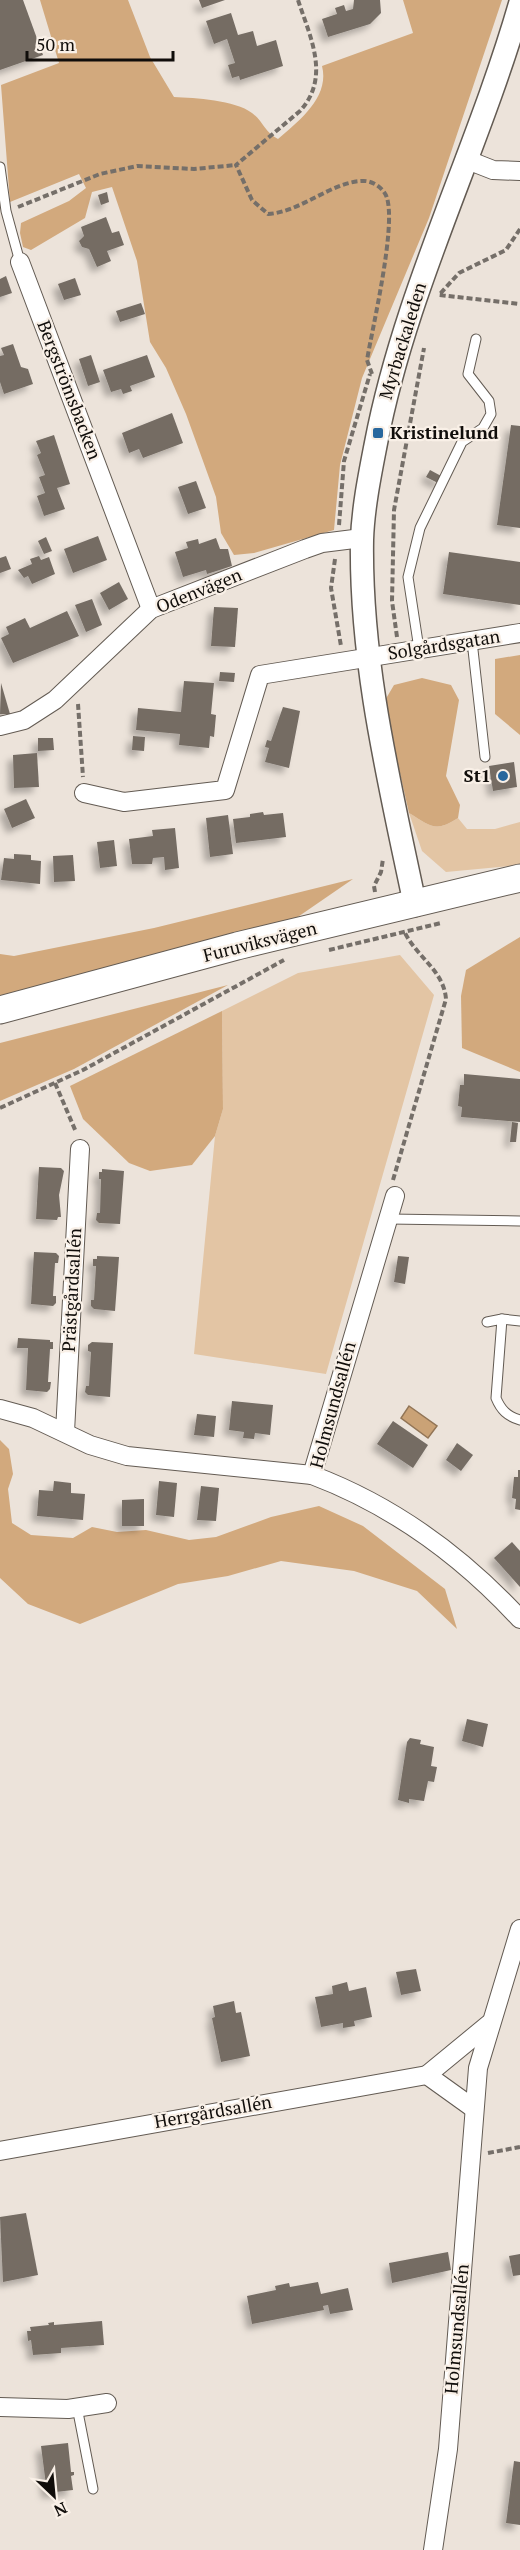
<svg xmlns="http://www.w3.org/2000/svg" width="520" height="2550" font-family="'PT Serif',serif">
<defs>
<filter id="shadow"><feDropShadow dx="-5.5" dy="5.5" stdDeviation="3" flood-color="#0004"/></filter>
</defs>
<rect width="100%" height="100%" fill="#ece3da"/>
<g fill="#e3c5a4">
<path d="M409,813C431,826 435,833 458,818L467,829H495L520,822V865L446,872L422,851Z"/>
<path d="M400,955L434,995L326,1374L194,1354L215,1136L223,1109L222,1011L298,973Z"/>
</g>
<g fill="#d2a97d">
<path d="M40,0H128L150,57L174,97C195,98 235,100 252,113C263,121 265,133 278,139C299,121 330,97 322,66L413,33L403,0H502L429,218L362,378L340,465L334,530L254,553L234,555L221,533L216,497L186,414L166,368L150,342L137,261L112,187L92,192L85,218L31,250L23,247L20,233L21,223L69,201L86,188L79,174L10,202L1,85L59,63Z"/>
<path d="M520,655V735L495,714V659Z"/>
<path d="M422,678L451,685L459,700L446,776L460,805L458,818C435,833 431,826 409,813L384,702L394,685Z"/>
<path d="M353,879L289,923L0,999V954L14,956L154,928Z"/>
<path d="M520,937V1072L462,1048L461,996L466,970Z"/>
<path d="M228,985L74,1069L0,1101V1043Z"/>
<path d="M222,1011L223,1109L215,1136L192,1165L150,1171L129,1163L83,1119L70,1086Z"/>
<path d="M0,1440L9,1449L13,1474L8,1489L12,1523L31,1535L73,1538L92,1527L117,1532L146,1530L189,1540L216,1537L271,1517L319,1506L363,1526L445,1589L457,1629L417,1591L354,1571L281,1561L228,1576L178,1584L80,1624L28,1604L0,1578Z"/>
</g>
<path fill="#caa276" stroke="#927556" stroke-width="1.5" d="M409,1406L437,1426L428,1438L401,1418Z"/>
<g fill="#746c64" filter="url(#shadow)">
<path d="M0,0H23L43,55L0,70Z"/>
<path d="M199,0H225L202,8Z"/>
<path d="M354,0H380L381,13L370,24L328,37L322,19L337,14L335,8L344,5L346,11L353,9Z"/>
<path d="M231,13L238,35L253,31L257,46L276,40L283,66L240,80L239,76L232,78L228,65L235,63L227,39L214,44L206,21Z"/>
<path d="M107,192L109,202L101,205L98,195Z"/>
<path d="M106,217L112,233L119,231L124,245L107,251L111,261L97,267L89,249L82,247L79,241L84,236L81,227Z"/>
<path d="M6,276L12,293L0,297V279Z"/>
<path d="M75,278L81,295L64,300L58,284Z"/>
<path d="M141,303L145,314L120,322L116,311Z"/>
<path d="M13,344L21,367L28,369L33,384L4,394L0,382V356L4,355L1,348Z"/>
<path d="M91,355L100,382L88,386L79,359Z"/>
<path d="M147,355L155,377L130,386L132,391L123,394L121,389L111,392L103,370Z"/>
<path d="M172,413L183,443L143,458L139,449L129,453L122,433Z"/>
<path d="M511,425L520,426V528L497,525Z"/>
<path d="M54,435L70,484L57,488L65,509L44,516L37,496L45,493L39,477L45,475L37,455L41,453L36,441Z"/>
<path d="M430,470L443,477L440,484L426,477Z"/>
<path d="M196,481L206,508L188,514L178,487Z"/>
<path d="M98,536L107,560L73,573L64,549Z"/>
<path d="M46,537L52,551L44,554L38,541Z"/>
<path d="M216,538L220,549H228L232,566L207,574L206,570L183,577L175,552L188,548L186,542L198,539L199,544Z"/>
<path d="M449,552L520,562V605L443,594Z"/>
<path d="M6,556L11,569L0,573V558Z"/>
<path d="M39,556L41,560L49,557L55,574L32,584L28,576L24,578L18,570L32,564L30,559Z"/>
<path d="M119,582L128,599L109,610L100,593Z"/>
<path d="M92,599L102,625L86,632L75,605Z"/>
<path d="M214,607L238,608L235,647L211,646Z"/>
<path d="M67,611L79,636L13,663L1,638L9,634L6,627L25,618L30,628Z"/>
<path d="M220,672L235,673L234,682L219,681Z"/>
<path d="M184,681L214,683L211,714L216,715L214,737L210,736L209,748L179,745L180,734L136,730L138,708L181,712Z"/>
<path d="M1,683L10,714H0Z"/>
<path d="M283,707L300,711L289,768L265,762L269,748L265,747L267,740L271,741Z"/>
<path d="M133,736L145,737L144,751L132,750Z"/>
<path d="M38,738H53L54,750L38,751Z"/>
<path d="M37,753L39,787L14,788L13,755Z"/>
<path d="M514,762L517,787L493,791L489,766Z"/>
<path d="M26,799L35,818L12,828L4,809Z"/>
<path d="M263,812L264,815L283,813L286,837L236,843L233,819L250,817V814Z"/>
<path d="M228,815L233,854L210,857L206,818Z"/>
<path d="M175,828L179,868L165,870L164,857L153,858L152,864H132L129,839L153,836L152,830Z"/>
<path d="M114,840L117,866L100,868L97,842Z"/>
<path d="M14,854L31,855V860L41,861L40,884L1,880L4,858L14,859Z"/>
<path d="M73,855L75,881L54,882L53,856Z"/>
<path d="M464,1074L520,1079V1122L461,1117L462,1107L458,1106L460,1085H464Z"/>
<path d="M512,1122L518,1123L516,1142H510Z"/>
<path d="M39,1167L61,1168L64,1171L59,1195L61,1217H58L57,1220L36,1219Z"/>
<path d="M102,1169L124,1171L120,1224L99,1223L96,1220L97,1213H100L101,1179H99V1172H102Z"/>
<path d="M34,1252L56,1253L59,1256L58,1263H55L53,1296H56V1303L53,1306L31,1304Z"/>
<path d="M97,1256L119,1257L115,1311L94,1309L91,1306V1300H94L96,1266H93V1259H97Z"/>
<path d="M398,1256L409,1257L405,1284L394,1282Z"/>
<path d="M18,1338L50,1340V1342H53V1349H50L48,1382H51L50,1389L47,1392L26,1390L28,1348H17Z"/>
<path d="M92,1342L113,1343L110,1397L88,1395L85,1392L86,1386H89L91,1352L88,1351V1345Z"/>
<path d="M232,1401L273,1405L270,1435L255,1433L254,1439L243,1438L244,1432L229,1430Z"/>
<path d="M197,1414L216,1416L214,1437L194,1435Z"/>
<path d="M393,1421L428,1445L413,1468L377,1444Z"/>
<path d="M457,1443L473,1455L461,1471L446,1460Z"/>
<path d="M518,1470H520V1510L515,1509L516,1499L512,1498L514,1477H518Z"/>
<path d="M54,1481L71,1483V1493L85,1494L83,1520L37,1516L39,1490L53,1491Z"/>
<path d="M159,1481L177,1483L174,1517L156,1515Z"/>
<path d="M201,1486L219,1488L216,1521L197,1520Z"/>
<path d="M144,1499V1526H122V1500Z"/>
<path d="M512,1542L520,1551V1587L494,1558Z"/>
<path d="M467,1719L488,1724L483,1747L462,1741Z"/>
<path d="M410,1738L421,1740L420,1744L434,1747L431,1766L437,1767L434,1782L428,1781L424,1801L409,1799V1803L398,1800L407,1742Z"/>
<path d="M416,1969L421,1991L401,1995L396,1972Z"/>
<path d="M347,1982L349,1991L366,1987L372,2017L354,2021L355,2026L343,2028V2023L321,2027L315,1997L333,1994L332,1986Z"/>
<path d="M234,2001L236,2013L241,2012L250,2056L221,2062L212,2018L215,2017L213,2006Z"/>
<path d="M26,2213L38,2275L3,2282L0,2217Z"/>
<path d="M448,2252L451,2270L392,2283L389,2263Z"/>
<path d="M520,2254V2275L513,2276L509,2256Z"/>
<path d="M318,2282L321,2294L348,2288L353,2310L330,2314L328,2305L323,2306L324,2310L252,2324L247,2296L276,2290L275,2286L289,2283L290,2287Z"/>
<path d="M102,2321L104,2345L61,2348V2353L33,2355L31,2340L28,2341L27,2331H31L30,2327L49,2325L48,2323L54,2322V2325Z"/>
<path d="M68,2443L71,2472H74V2475L71,2476L73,2490L47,2493L41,2446Z"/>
<path d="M514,2461L520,2462V2525L506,2523Z"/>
</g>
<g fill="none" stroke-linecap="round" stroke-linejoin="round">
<g stroke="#635b53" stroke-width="11">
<g id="service">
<path d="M0,167L6,211L20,262"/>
<path d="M472,641L485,757"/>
<path d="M419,649L408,577L420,528L462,442L483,428L491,414L489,401L468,374L476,339"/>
<path d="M389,1219L520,1221"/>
<path d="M502,1319L520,1321"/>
<path d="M487,1322L502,1319L496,1398C501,1410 507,1416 520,1420"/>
<path d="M77,2407L93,2489"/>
</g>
</g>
<g stroke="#635b53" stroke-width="20">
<g id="minor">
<path d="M465,159L493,170L520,171"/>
<path d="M20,262L151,609"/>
<path d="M0,726L24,720L55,700L151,609L305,549L322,543L362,538"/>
<path d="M84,793L124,802L225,790L260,675L520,633"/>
<path d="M0,1409L33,1418L90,1445L127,1456L312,1475C394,1506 461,1555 520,1619"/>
<path d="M65,1432L80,1149"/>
<path d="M312,1475L395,1196"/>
<path d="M473,2108L427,2075L489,2024"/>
<path d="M0,2151L427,2075"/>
<path d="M0,2407L68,2409L107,2403"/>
<path d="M433,2550L448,2449L478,2068L520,1929"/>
</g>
</g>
<g stroke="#635b53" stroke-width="25">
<path id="tertiary" d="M415,905C390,785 360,664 362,540C363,508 370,474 376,443C405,291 477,153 520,4"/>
</g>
<g stroke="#635b53" stroke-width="29">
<path id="secondary" d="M0,1010L237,946L520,878"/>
</g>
<g stroke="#756f69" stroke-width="4" stroke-dasharray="6 3" stroke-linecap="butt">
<path d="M298,0C310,37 331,77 300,111L236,165L252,200L268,214C301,212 331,182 362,181C372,180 384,188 387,198C396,228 373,325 367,360L372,374"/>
<path d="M18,207L100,174L137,166L194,169L236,165"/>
<path d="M520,229L506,250L459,273L439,295L520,304"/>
<path d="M339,525L344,461L370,374"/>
<path d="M335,559L331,588L341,646"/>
<path d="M397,637L392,601L394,510L424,348"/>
<path d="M78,704L83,777"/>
<path d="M375,892L374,886L381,872L383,859"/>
<path d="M329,950L441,923"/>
<path d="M55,1083L76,1132"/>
<path d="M0,1108L83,1070L284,960"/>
<path d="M393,1180L446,999C444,971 417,957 405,933"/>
<path d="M488,2153L520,2147"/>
</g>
<use href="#service" stroke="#fff" stroke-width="9"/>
<use href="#minor" stroke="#fff" stroke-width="18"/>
<use href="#tertiary" stroke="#fff" stroke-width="22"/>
<use href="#secondary" stroke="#fff" stroke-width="27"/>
</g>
<g fill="#28679d" stroke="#f9f0e7" stroke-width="2">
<rect x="372" y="427" width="12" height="12" rx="3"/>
<circle cx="503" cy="776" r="6"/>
</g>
<g text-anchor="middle" stroke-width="4.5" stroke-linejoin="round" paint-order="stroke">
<g font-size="18" fill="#100d0a" stroke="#f9f0e7">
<text transform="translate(403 341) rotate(-73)" y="6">Myrbackaleden</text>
<text transform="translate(69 390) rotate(69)" y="6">Bergströmsbacken</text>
<text transform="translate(199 591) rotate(-22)" y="6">Odenvägen</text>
<text transform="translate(444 645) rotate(-9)" y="6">Solgårdsgatan</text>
<text transform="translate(260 942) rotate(-14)" y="6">Furuviksvägen</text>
<text transform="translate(72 1290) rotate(-87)" y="6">Prästgårdsallén</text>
<text transform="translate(333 1405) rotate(-75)" y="6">Holmsundsallén</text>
<text transform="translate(213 2112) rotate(-10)" y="6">Herrgårdsallén</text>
<text transform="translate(457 2329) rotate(-85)" y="6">Holmsundsallén</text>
</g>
<g font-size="18" font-weight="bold" fill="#100d0a" stroke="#f9f0e7" text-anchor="start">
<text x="390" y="439">Kristinelund</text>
<text x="491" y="782" text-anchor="end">St1</text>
</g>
</g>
<g transform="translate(54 2496) rotate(154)" stroke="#f9f0e7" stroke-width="4.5" paint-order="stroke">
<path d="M0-4.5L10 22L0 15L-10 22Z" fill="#100d0a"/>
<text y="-9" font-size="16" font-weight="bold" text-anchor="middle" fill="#100d0a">N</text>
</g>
<path d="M27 51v9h146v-9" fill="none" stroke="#100d0a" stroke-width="3"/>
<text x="36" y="51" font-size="18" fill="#100d0a" stroke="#f9f0e7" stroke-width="4.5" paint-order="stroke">50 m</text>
</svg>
